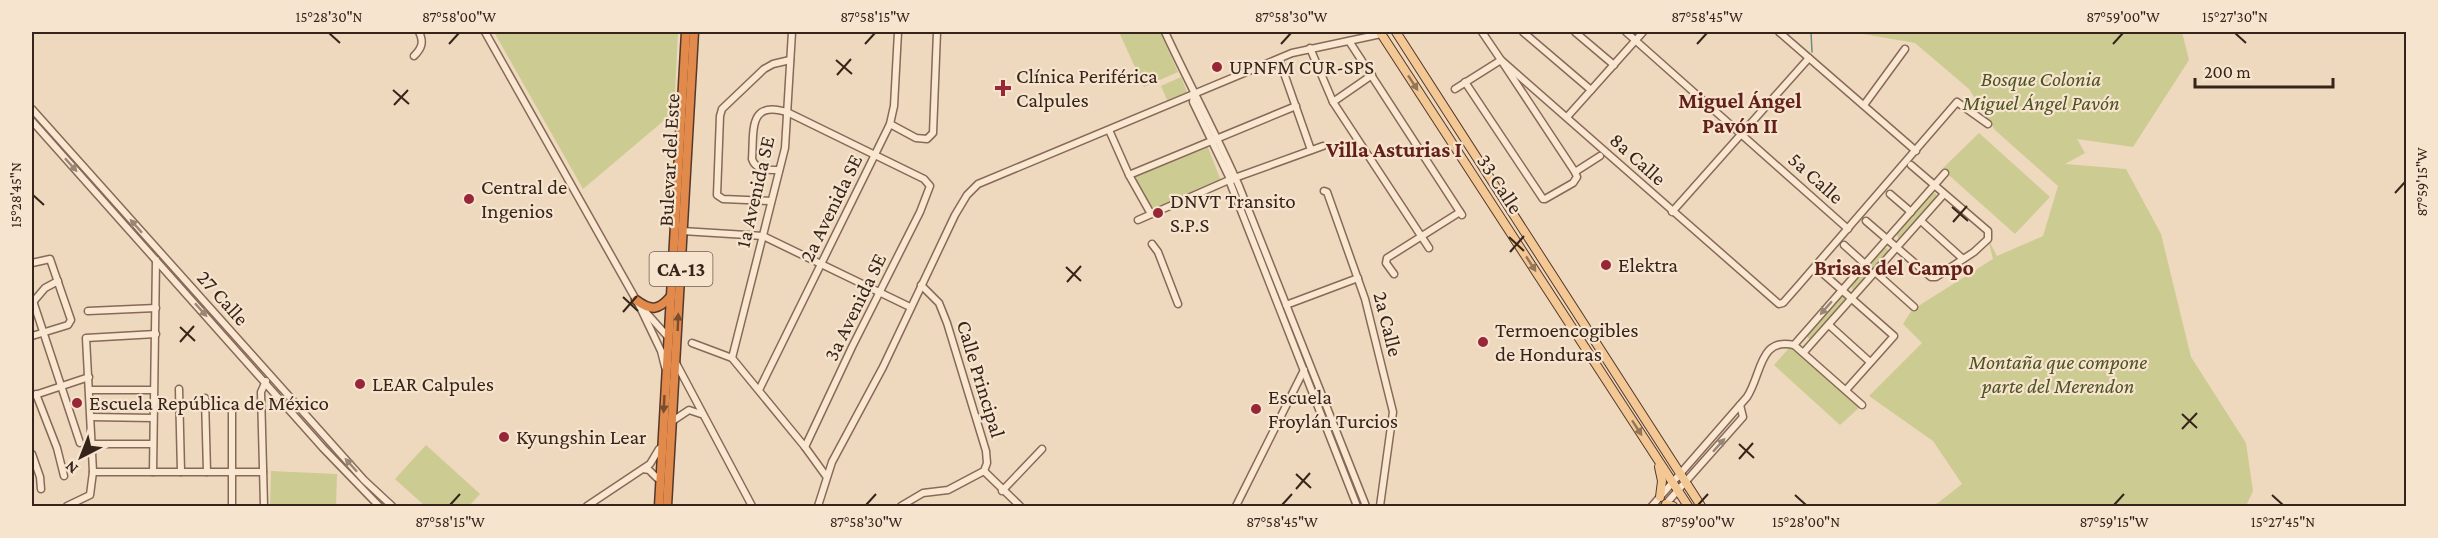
<svg xmlns="http://www.w3.org/2000/svg" width="2438" height="538" font-family="'Crimson Pro',serif">
<rect width="100%" height="100%" fill="#eed9be"/>
<g fill="#cccb92">
<path d="M494,32H678L674,112L583,189Z"/>
<path d="M1119,32H1160L1178,72L1144,87Z"/>
<path d="M1852,32H2182L2189,60L2133,147L2077,139L2085,153L2065,164L2126,169L2161,234L2191,357L2246,443L2253,491L2246,506H1929L1938,503L1962,484L1933,441L1869,396L1922,343L1903,324L1912,310L1993,259L1988,239L1997,256L2043,236L2058,186L1995,130L1969,89L1915,43Z"/>
<path d="M1181,77L1187,92L1167,100L1161,86Z"/>
<path d="M1979,133L2050,197L2015,234L1942,169Z"/>
<path d="M1207,145L1221,181L1152,210L1134,177Z"/>
<path d="M1936,193V197L1902,238H1898L1896,233L1932,194Z"/>
<path d="M1887,248L1889,253L1857,288L1852,290L1851,284L1883,249Z"/>
<path d="M1844,297V302L1811,340L1806,336L1839,298Z"/>
<path d="M1790,347L1860,407L1840,425L1774,365Z"/>
<path d="M426,445L480,494L469,506H425L395,479Z"/>
<path d="M271,471L337,474L336,506H270Z"/>
</g>
<g fill="none" stroke-linecap="round" stroke-linejoin="round">
<path stroke="#698d7f" stroke-width="1.5" d="M1811,32L1812,52"/>
<g stroke="#876957" stroke-width="9">
<g id="minor">
<path d="M485,32L639,305L661,351L665,367"/>
<path d="M1165,32C1189,84 1216,133 1239,186L1366,506"/>
<path d="M1482,32L1501,60L1779,304L1783,303L1798,286L1957,102L1988,124"/>
<path d="M1523,32L1591,90"/>
<path d="M1575,32L1614,65"/>
<path d="M1626,32L1848,229"/>
<path d="M1779,32L1916,151"/>
<path d="M1349,41L1462,215"/>
<path d="M1310,48L1333,102L1429,248"/>
<path d="M414,56C422,48 424,42 419,32"/>
<path d="M1279,59L1311,150"/>
<path d="M1465,82L1543,199H1545L1573,183L1577,177L1575,172L1600,156"/>
<path d="M1455,89L1501,60L1575,172"/>
<path d="M1194,94L1193,102L1231,181"/>
<path d="M1333,102L1372,75"/>
<path d="M1864,105L1905,49"/>
<path d="M32,109L364,480L392,506"/>
<path d="M1567,117L1643,32"/>
<path d="M32,121L323,448L379,506"/>
<path d="M890,124L916,138L927,139L933,133L937,32"/>
<path d="M1109,130L1129,175L1151,214"/>
<path d="M779,170C769,170 756,171 752,159C754,130 748,99 789,113L924,179L930,186L920,212L852,347L805,447"/>
<path d="M1129,175L1296,106"/>
<path d="M1229,180L1357,506"/>
<path d="M1324,191L1327,192L1365,299L1393,412L1380,506"/>
<path d="M1890,194L1911,212"/>
<path d="M771,201L723,199L717,195L720,116L722,109L764,69L773,64L790,60"/>
<path d="M1672,212L1809,58"/>
<path d="M1138,220L1229,180L1323,146"/>
<path d="M1866,221L1931,277H1936L1974,252L1988,239V231L1911,165"/>
<path d="M1921,221L1963,259"/>
<path d="M682,231L763,236L910,307"/>
<path d="M1152,244L1158,252L1178,304"/>
<path d="M1844,245L1865,264"/>
<path d="M32,263L50,259L71,320L68,325L32,336"/>
<path d="M1819,270L1894,336L1846,390"/>
<path d="M1875,272L1914,307"/>
<path d="M1394,274L1386,263L1387,258L1460,212"/>
<path d="M32,298L80,443"/>
<path d="M33,302L45,288L58,281"/>
<path d="M1286,305L1358,278"/>
<path d="M643,309L668,337"/>
<path d="M88,311L156,308"/>
<path d="M1829,325L1870,362"/>
<path d="M692,343L732,358L805,447L826,476"/>
<path d="M1794,345L1945,173"/>
<path d="M1804,352L1944,194"/>
<path d="M732,358L785,148L792,32"/>
<path d="M676,363L752,506"/>
<path d="M179,389L181,472"/>
<path d="M90,390H153"/>
<path d="M759,390L890,124L894,106L898,32"/>
<path d="M36,394L57,448L64,476"/>
<path d="M32,396L89,377"/>
<path d="M205,398L207,472"/>
<path d="M91,417L153,418"/>
<path d="M674,420L689,410L701,414"/>
<path d="M92,444H153"/>
<path d="M32,454L40,477L41,489"/>
<path d="M643,469L649,470L657,478"/>
<path d="M984,471L1020,506"/>
<path d="M93,472H263"/>
<path d="M153,472L156,260"/>
<path d="M1002,491L1042,449"/>
<path d="M232,505V408"/>
<path d="M67,506L90,495L93,472L86,338L156,334"/>
<path d="M264,506L261,392L266,381"/>
<path d="M587,506L650,464L659,449"/>
<path d="M818,506L832,462L883,367L955,215L967,195L978,184L1292,53L1381,34"/>
<path d="M901,506L923,493L948,490L984,471L987,463L986,451L947,323L939,303L921,285"/>
<path d="M1236,506L1304,370"/>
<path d="M1652,506L1747,397C1762,374 1759,337 1794,345L1862,405"/>
<path d="M1664,506L1743,417L1740,405"/>
</g>
</g>
<g stroke="#54382b" stroke-width="10">
<g id="major">
<path d="M1380,32L1688,506"/>
<path d="M1396,32L1701,506"/>
<path d="M1659,467L1662,481L1660,497"/>
<path d="M1666,504L1673,506"/>
</g>
</g>
<g stroke="#54382b" stroke-width="11">
<g id="highway">
<path d="M636,300C651,311 658,311 671,296"/>
<path d="M659,506L686,32"/>
<path d="M667,506L694,32"/>
</g>
</g>
<use href="#minor" stroke="#f9e7d1" stroke-width="6"/>
<use href="#major" stroke="#f3c894" stroke-width="8"/>
<use href="#highway" stroke="#e18a4b" stroke-width="8"/>
</g>
<defs><path id="oneway-solid" d="M-6-.8H1V-3.2L6.5 0L1 3.2V.8H-6Z" transform="scale(1.5)"/></defs>
<g fill="#947658">
<use href="#oneway-solid" transform="translate(1413 83) rotate(57)"/>
<use href="#oneway-solid" transform="translate(1531 264) rotate(57)"/>
<use href="#oneway-solid" transform="translate(1637 428) rotate(57)"/>
</g>
<g fill="#988676">
<use href="#oneway-solid" transform="translate(71 165) rotate(48)"/>
<use href="#oneway-solid" transform="translate(136 226) rotate(-132)"/>
<use href="#oneway-solid" transform="translate(1826 308) rotate(131)"/>
<use href="#oneway-solid" transform="translate(201 310) rotate(48)"/>
<use href="#oneway-solid" transform="translate(1719 445) rotate(-48)"/>
<use href="#oneway-solid" transform="translate(351 465) rotate(-132)"/>
</g>
<g fill="#7a4d2e">
<use href="#oneway-solid" transform="translate(678 322) rotate(-88)"/>
<use href="#oneway-solid" transform="translate(664 404) rotate(93)"/>
</g>
<path fill="none" stroke="#36241b" stroke-width="2" d="M329,33L340,43M2235,33L2246,43M449,44L459,33M865,44L875,33M1281,44L1291,33M1697,44L1707,33M2113,44L2123,33M836,60L852,74M837,75L851,59M393,90L409,104M394,105L408,90M2395,193L2405,182M33,195L44,205M1952,207L1968,221M1953,222L1967,206M1509,237L1524,251M1510,252L1524,236M1066,267L1081,281M1067,282L1081,266M623,297L638,311M623,312L637,296M180,327L195,341M180,342L194,326M2182,414L2197,428M2182,429L2197,413M1739,444L1754,458M1739,459L1753,443M1296,474L1311,488M1296,489L1310,473M1795,495L1806,505M2272,495L2283,505M450,505L460,494M866,505L876,494M1282,505L1292,494M1698,505L1708,494M2114,505L2124,494"/>
<g fill="#972637" stroke="#f6e4ce" stroke-width="2">
<circle cx="1217" cy="67" r="6"/>
<path d="M1000 79h6v6h6v6h-6v6h-6v-6h-6v-6h6z"/>
<circle cx="469" cy="199" r="6"/>
<circle cx="1158" cy="213" r="6"/>
<circle cx="1606" cy="265" r="6"/>
<circle cx="1483" cy="342" r="6"/>
<circle cx="360" cy="384" r="6"/>
<circle cx="77" cy="403" r="6"/>
<circle cx="1256" cy="409" r="6"/>
<circle cx="504" cy="437" r="6"/>
</g>
<g text-anchor="middle" stroke-width="4.5" stroke-linejoin="round" paint-order="stroke">
<rect fill="#f6e4ce" stroke="#705e51" stroke-width="1.5" x="649.5" y="252" width="63" height="34" rx="4.5"/>
<g font-size="20" font-weight="bold" fill="#36241b">
<text x="681" y="276">CA-13</text>
</g>
<g font-size="21" fill="#36241b" stroke="#f6e4ce" text-anchor="start">
<text x="1229" y="74">UPNFM CUR-SPS</text>
<text x="1016" y="83">Clínica Periférica<tspan x="1016" dy="24">Calpules</tspan></text>
<text x="481" y="194">Central de<tspan x="481" dy="24">Ingenios</tspan></text>
<text x="1170" y="208">DNVT Transito<tspan x="1170" dy="24">S.P.S</tspan></text>
<text x="1618" y="272">Elektra</text>
<text x="1495" y="337">Termoencogibles<tspan x="1495" dy="24">de Honduras</tspan></text>
<text x="372" y="391">LEAR Calpules</text>
<text x="1268" y="404">Escuela<tspan x="1268" dy="24">Froylán Turcios</tspan></text>
<text x="89" y="410">Escuela República de México</text>
<text x="516" y="444">Kyungshin Lear</text>
</g>
<g font-size="21" font-style="italic" fill="#4d5322" stroke="#f6e4ce">
<text x="2041" y="86">Bosque Colonia<tspan x="2041" dy="24">Miguel Ángel Pavón</tspan></text>
<text x="2058" y="369">Montaña que compone<tspan x="2058" dy="24">parte del Merendon</tspan></text>
</g>
<g font-size="21" fill="#36241b" stroke="#f6e4ce">
<text transform="translate(1638 159) rotate(42)" y="7">8a Calle</text>
<text transform="translate(669 160) rotate(-87)" y="7">Bulevar del Este</text>
<text transform="translate(1816 178) rotate(42)" y="7">5a Calle</text>
<text transform="translate(1500 184) rotate(57)" y="7">33 Calle</text>
<text transform="translate(755 192) rotate(-77)" y="7">1a Avenida SE</text>
<text transform="translate(831 208) rotate(-64)" y="7">2a Avenida SE</text>
<text transform="translate(223 298) rotate(48)" y="7">27 Calle</text>
<text transform="translate(855 307) rotate(-64)" y="7">3a Avenida SE</text>
<text transform="translate(1388 324) rotate(76)" y="7">2a Calle</text>
<text transform="translate(981 379) rotate(73)" y="7">Calle Principal</text>
</g>
<g font-size="22" font-weight="bold" fill="#631f1a" stroke="#f6e4ce">
<text x="1740" y="108">Miguel Ángel<tspan x="1740" dy="25">Pavón II</tspan></text>
<text x="1394" y="157">Villa Asturias I</text>
<text x="1894" y="275">Brisas del Campo</text>
</g>
</g>
<rect width="2438" height="538" fill="none" stroke="#f6e4ce" stroke-width="66"/>
<g transform="translate(81 457) rotate(222)" stroke="#f6e4ce" stroke-width="4.5" paint-order="stroke">
<path d="M0-4.5L10 22L0 15L-10 22Z" fill="#36241b"/>
<text y="-9" font-size="16" font-weight="bold" text-anchor="middle" fill="#36241b">N</text>
</g>
<path d="M2195 78v9h138v-9" fill="none" stroke="#36241b" stroke-width="3"/>
<text x="2204" y="78" font-size="18" fill="#36241b" stroke="#f6e4ce" stroke-width="4.5" paint-order="stroke">200 m</text>
<rect x="33" y="33" width="2372" height="472" fill="none" stroke="#36241b" stroke-width="2"/>
<g font-size="15" text-anchor="middle" fill="#36241b">
<text x="329" y="22">15°28'30"N</text>
<text x="459" y="22">87°58'00"W</text>
<text x="875" y="22">87°58'15"W</text>
<text x="1291" y="22">87°58'30"W</text>
<text x="1707" y="22">87°58'45"W</text>
<text x="2123" y="22">87°59'00"W</text>
<text x="2235" y="22">15°27'30"N</text>
<text transform="translate(2422 182) rotate(-90)" y="5">87°59'15"W</text>
<text transform="translate(16 195) rotate(-90)" y="5">15°28'45"N</text>
<text x="450" y="527">87°58'15"W</text>
<text x="866" y="527">87°58'30"W</text>
<text x="1282" y="527">87°58'45"W</text>
<text x="1698" y="527">87°59'00"W</text>
<text x="1806" y="527">15°28'00"N</text>
<text x="2114" y="527">87°59'15"W</text>
<text x="2283" y="527">15°27'45"N</text>
</g>
</svg>
